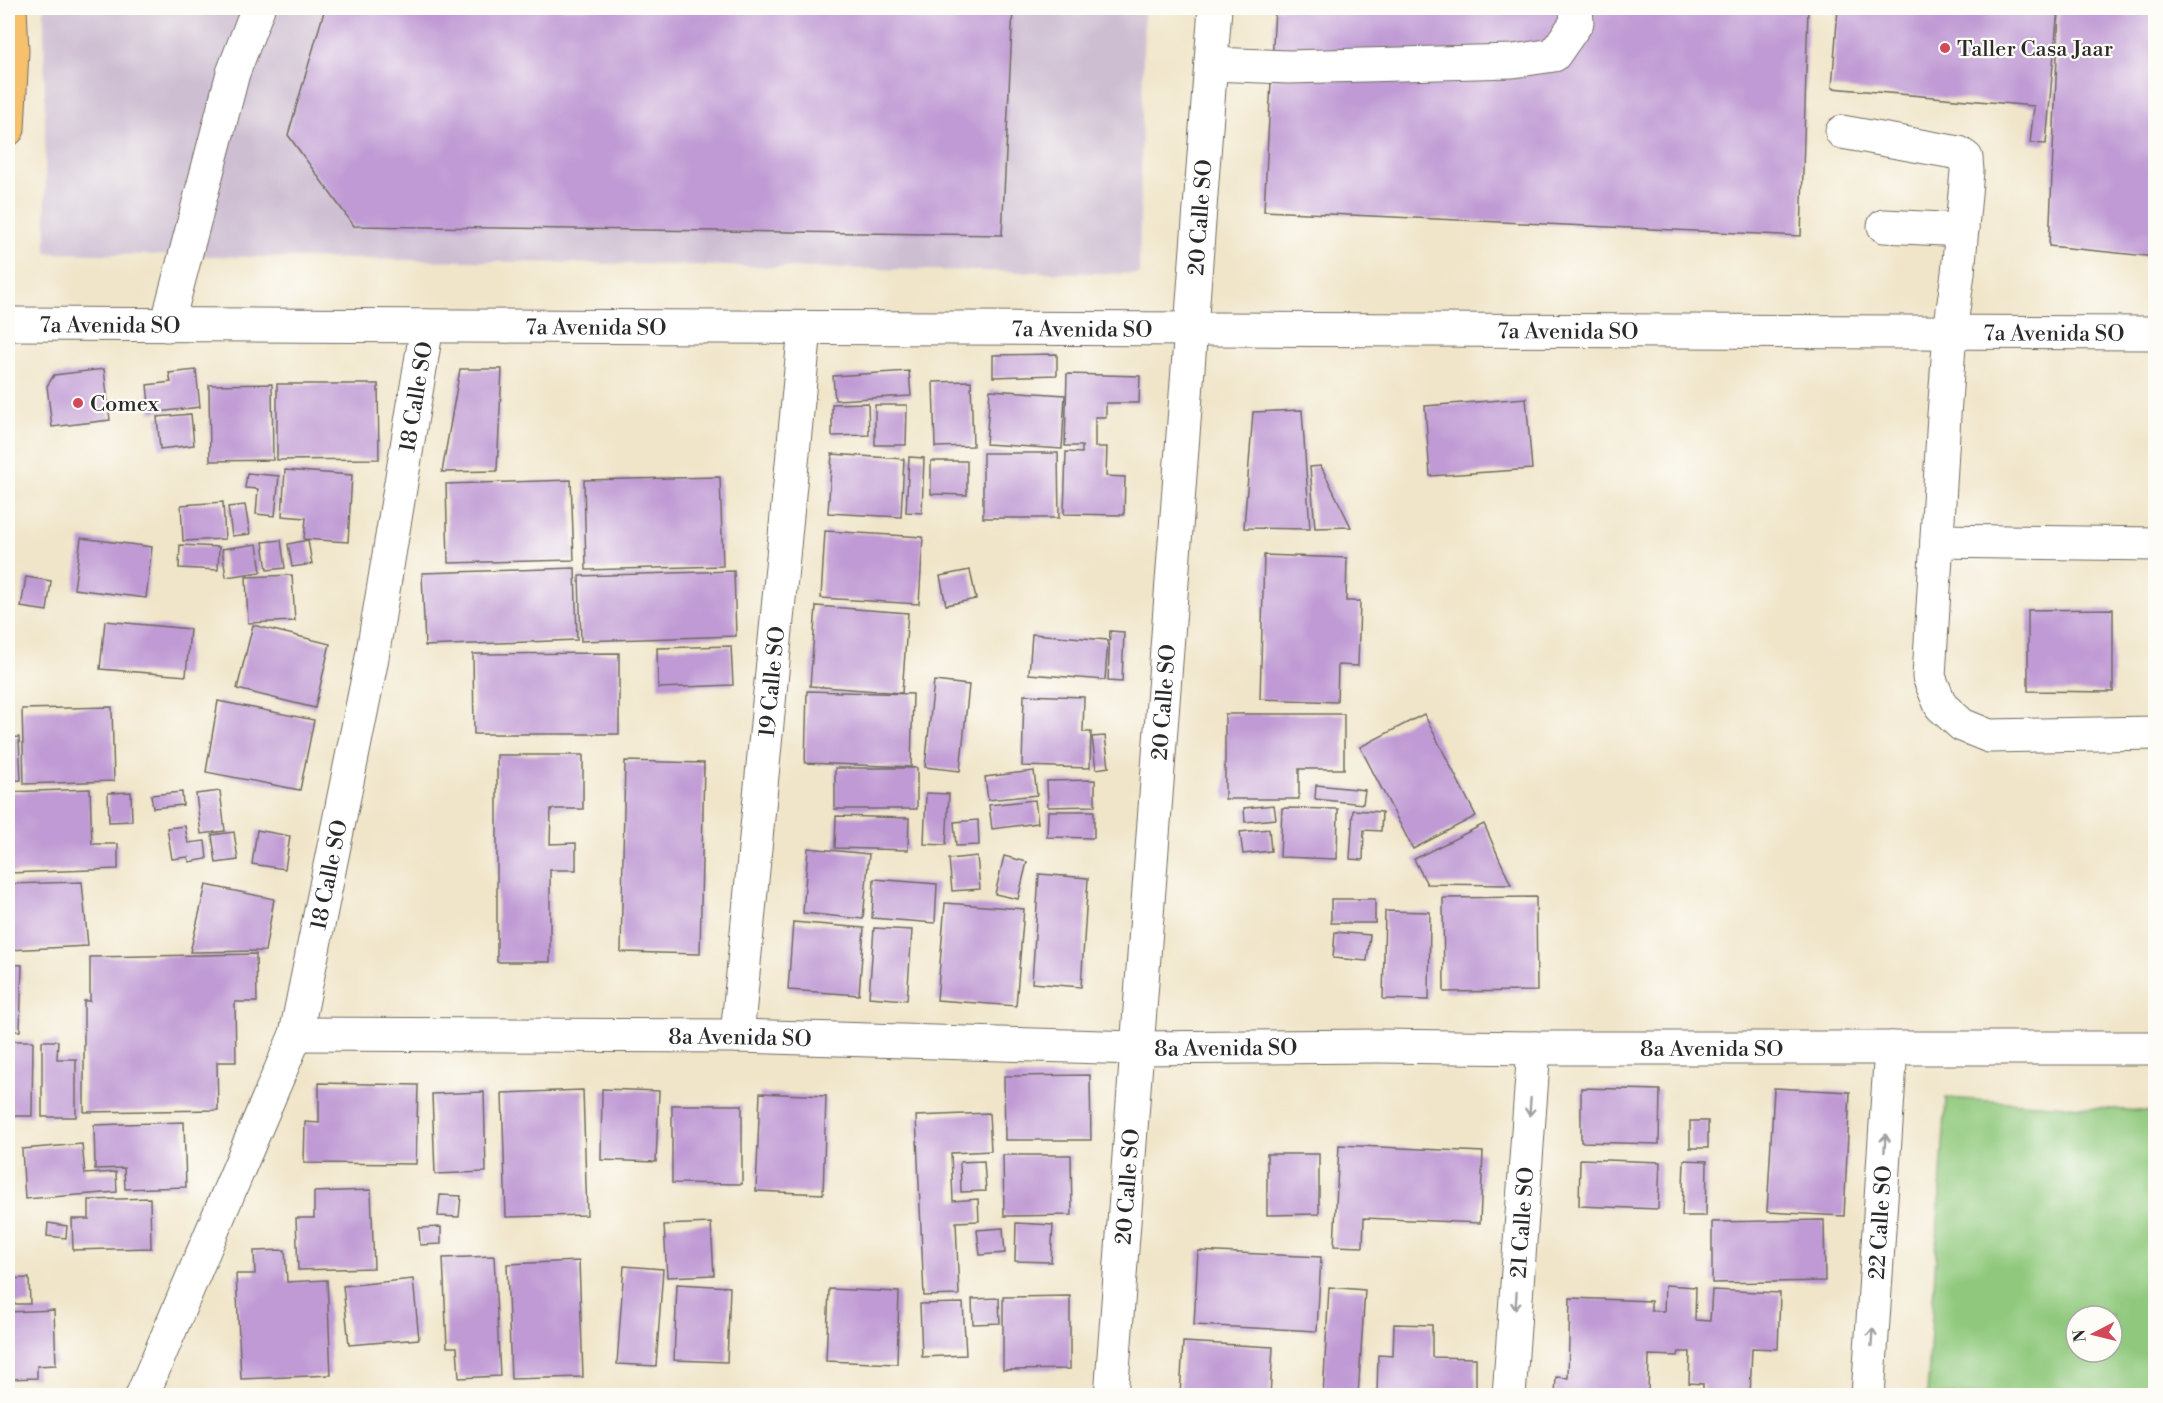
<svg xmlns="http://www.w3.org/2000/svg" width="2163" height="1403" font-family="'Libre Bodoni',serif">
<rect width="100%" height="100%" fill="#fdfcf7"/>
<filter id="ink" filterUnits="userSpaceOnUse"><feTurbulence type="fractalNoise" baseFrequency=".0167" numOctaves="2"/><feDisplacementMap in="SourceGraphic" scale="12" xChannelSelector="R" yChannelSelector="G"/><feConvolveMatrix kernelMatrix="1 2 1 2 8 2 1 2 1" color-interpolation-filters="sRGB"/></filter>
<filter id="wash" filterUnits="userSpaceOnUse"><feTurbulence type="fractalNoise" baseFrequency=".008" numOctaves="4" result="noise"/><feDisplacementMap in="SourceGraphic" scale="24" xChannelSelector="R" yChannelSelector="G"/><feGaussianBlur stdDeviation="1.35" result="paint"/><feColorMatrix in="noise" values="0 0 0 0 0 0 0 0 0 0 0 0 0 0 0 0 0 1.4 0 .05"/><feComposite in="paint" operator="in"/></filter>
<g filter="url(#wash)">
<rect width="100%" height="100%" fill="#f0e5c9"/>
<path fill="#cdbed2" d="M44,8H1144L1139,274L46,253Z"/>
<path fill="#90c97d" stroke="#5e7a54" stroke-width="1.5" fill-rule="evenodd" d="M1946,1098L2155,1112V1395H1927ZM2076,1316H2112V1352H2076Z"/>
<g id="blocks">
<g fill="#bf9ad4">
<path d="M325,8H1013L1002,235L354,226L288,135Z"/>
<path d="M1275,8H1808L1801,236L1264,211Z"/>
<path d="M1838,8H2058L2046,144L2030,143L2034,106L1832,88Z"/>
<path d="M2059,8H2156V257L2049,246Z"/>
<path d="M1057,354V375L993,377V355Z"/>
<path d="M104,369L110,420L52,427L47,386L54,375Z"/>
<path d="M460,369H502L497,471L442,472Z"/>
<path d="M196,370L200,407L150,413L147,385L171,382L169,373Z"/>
<path d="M909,371L911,396L835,400L833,376Z"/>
<path d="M1067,374L1140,376L1139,403H1106V417H1095V447H1107L1106,476L1125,477L1124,515L1064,514L1066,452L1082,453V446H1065Z"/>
<path d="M971,381L973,446L935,447L933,382Z"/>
<path d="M272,384L273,460L210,461L209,385Z"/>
<path d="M277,384H378L379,459L277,460Z"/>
<path d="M990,390L1065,395L1062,449L986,444Z"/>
<path d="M1526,398L1532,469L1430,476L1425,406Z"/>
<path d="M868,403L869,435L832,436V404Z"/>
<path d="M875,405H907L906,445H875Z"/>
<path d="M1302,410L1310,529L1244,528L1253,412Z"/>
<path d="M191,414L194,445L160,449L157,417Z"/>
<path d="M983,453H1058L1059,518H983Z"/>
<path d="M832,454L904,459L901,517L828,513Z"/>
<path d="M909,457L924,458L922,513L906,512Z"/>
<path d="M931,461H967V495L931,494Z"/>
<path d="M1321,466L1351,527L1315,528L1310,467Z"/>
<path d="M285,470L352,475L348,542L304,539L306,518L282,516Z"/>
<path d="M247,473L279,476L275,516L256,514L258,489L245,488Z"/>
<path d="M720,477L723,566L586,570L584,480Z"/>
<path d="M571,480L574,560L448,563L446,484Z"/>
<path d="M223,502L225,539L183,541L181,505Z"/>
<path d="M245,505L250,534L232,536L228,507Z"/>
<path d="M825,531L923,537L919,604L821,598Z"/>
<path d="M81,538L152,547L146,598L74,589Z"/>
<path d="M281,540L285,568L267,570L263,542Z"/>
<path d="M308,540L312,564L292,567L288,544Z"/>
<path d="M257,544L261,572L226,577L222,549Z"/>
<path d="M180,545L219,547L218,570L179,568Z"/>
<path d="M1264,555L1347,558L1346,601H1360L1358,666L1338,665L1337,702L1260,699Z"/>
<path d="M575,568L577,640L425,646L422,573Z"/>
<path d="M970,570L976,599L946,605L940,576Z"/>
<path d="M734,571L736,636L581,641L579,576Z"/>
<path d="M292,575L295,621L248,623L246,577Z"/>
<path d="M26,577L51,581L47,611L21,607Z"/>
<path d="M816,606L908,613L902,693L810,686Z"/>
<path d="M2113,609V692L2028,691V610Z"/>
<path d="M105,621L190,629L186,676L100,669Z"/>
<path d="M253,625L330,644L315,708L237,689Z"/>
<path d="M1110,631L1124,632L1122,682L1108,681Z"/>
<path d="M1032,634L1108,640L1105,680L1029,674Z"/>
<path d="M731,646L733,685L658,688L657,648Z"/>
<path d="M619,653V734H474L473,654Z"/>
<path d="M934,681L969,685L960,771L925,767Z"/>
<path d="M807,691L913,694L911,767L805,763Z"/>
<path d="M1024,695L1084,697L1083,732H1091L1090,768L1022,766Z"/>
<path d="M218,701L314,720L300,790L206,772Z"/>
<path d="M112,707L114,781L24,784L22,709Z"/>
<path d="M1225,714H1344V769H1299V799H1225Z"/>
<path d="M1424,714L1476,816L1413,849L1360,747Z"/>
<path d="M1105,736L1109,767L1096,769L1092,737Z"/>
<path d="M19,737L21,780L8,781V738Z"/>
<path d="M497,755H583V809H551L550,844L576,843V870H550V962H497Z"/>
<path d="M625,761L704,763L700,954L621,952Z"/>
<rect x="835" y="768" width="82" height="41"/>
<path d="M1034,771L1037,795L988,800L985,777Z"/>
<path d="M1095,780V806L1048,807L1047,781Z"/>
<path d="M1316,785L1365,790L1363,804L1315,799Z"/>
<path d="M90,789L92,844H118V869L8,873V792Z"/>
<path d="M220,791L225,831L201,834L196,794Z"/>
<path d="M131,792L132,821L109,822L108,793Z"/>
<path d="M182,792L183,805L153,808L151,795Z"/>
<path d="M926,793L949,794L946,845L924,844Z"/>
<path d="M1035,800L1038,823L992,829L989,805Z"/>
<path d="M1274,805L1276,819L1245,822L1244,808Z"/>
<path d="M1282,808L1338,809L1337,859L1280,857Z"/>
<path d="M1353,810L1382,812L1381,831L1364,830L1363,860L1350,859Z"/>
<path d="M1048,811H1094V838L1047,837Z"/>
<path d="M836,816L909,818L908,850L835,848Z"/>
<path d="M978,820L979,845L956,846L954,822Z"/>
<path d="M1484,824L1511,885L1427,884L1414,859Z"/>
<path d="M185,826L188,843L205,841L207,859L189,862L188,857L172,859L167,828Z"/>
<path d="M1269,829L1271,851L1243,854L1240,832Z"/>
<path d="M257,830L290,836L285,869L252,864Z"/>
<path d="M234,832L238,860L216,863L212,835Z"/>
<path d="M808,848L869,854L863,919L803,913Z"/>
<path d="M977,856L980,889L952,891L949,859Z"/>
<path d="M1004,856L1027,862L1018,899L995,894Z"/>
<path d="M1039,874L1088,878L1081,987L1032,983Z"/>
<path d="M874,879L937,884L935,923L872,918Z"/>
<path d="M82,882L88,946L8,950V884Z"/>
<path d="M206,885L274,899L265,951L190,952Z"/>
<path d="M1536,897L1537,991L1444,992L1443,898Z"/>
<rect x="1331" y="899" width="44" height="24"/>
<path d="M945,903L1024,909L1016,1006L937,1000Z"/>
<path d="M1385,911L1430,912L1429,1000L1383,999Z"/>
<path d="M793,922L864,928L859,995L788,990Z"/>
<path d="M874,928L912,930L907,1000L869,997Z"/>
<path d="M1335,932L1370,935L1367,961L1333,958Z"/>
<path d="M256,954L257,1002H235L236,1062H217L218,1110L84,1112V1001H90V957Z"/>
<path d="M8,964L22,965L20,1031H8Z"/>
<path d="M8,1041H33L32,1116H8Z"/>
<path d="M42,1041H58L57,1059H76V1117H42Z"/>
<path d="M1090,1075L1091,1140H1005L1004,1076Z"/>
<path d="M319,1083L418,1085L416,1164L304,1163L305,1122L319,1123Z"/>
<path d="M1581,1088L1660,1090L1659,1144L1581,1142Z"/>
<path d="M1774,1088L1850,1092L1844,1216L1767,1212Z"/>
<path d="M602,1089L659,1091L656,1162L601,1160Z"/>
<path d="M583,1090L587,1215L506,1217L502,1093Z"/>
<path d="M484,1092L486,1172L435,1174L432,1094Z"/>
<path d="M760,1093L826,1096L823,1194L756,1191Z"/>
<path d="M672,1105H742V1184L672,1183Z"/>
<path d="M989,1113L991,1151L951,1153L953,1201L978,1199L979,1221L956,1222L959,1295L924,1296L916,1116Z"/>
<rect x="1690" y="1121" width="18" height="27"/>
<path d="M184,1122L186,1187L125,1189L124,1168L95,1169L94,1125Z"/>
<path d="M82,1144L85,1174L116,1172L117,1192L25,1199L22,1149Z"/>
<path d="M1339,1145L1483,1152L1480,1223L1364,1218L1363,1247L1334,1246Z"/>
<path d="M1267,1154H1319V1214L1267,1215Z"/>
<path d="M1003,1155H1071L1072,1215L1004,1216Z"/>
<path d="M1580,1159L1660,1162L1658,1209L1579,1206Z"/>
<path d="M1684,1160L1707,1161L1706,1216H1682Z"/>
<path d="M984,1161L986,1191L961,1192L960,1162Z"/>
<path d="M371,1190L374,1268L298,1270L296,1218H314V1192Z"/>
<path d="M440,1195L461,1196L459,1217L438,1216Z"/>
<path d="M150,1198L151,1248L73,1250L72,1219H89V1200Z"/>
<path d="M1824,1220L1825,1281L1712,1283V1222Z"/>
<path d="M48,1223L67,1226L66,1238L47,1236Z"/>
<path d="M711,1223L714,1275L667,1277L664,1225Z"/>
<path d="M1016,1223L1053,1225L1051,1262L1015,1261Z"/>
<path d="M441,1227V1244L420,1245L419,1228Z"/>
<path d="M1003,1228L1005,1253L980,1255L977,1230Z"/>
<path d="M285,1250L287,1282L327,1280L331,1375L241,1379L236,1274H255L254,1251Z"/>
<path d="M1198,1251L1321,1257L1317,1331L1194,1325Z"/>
<path d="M494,1256L500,1376L459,1378L457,1347H447L443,1258Z"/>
<path d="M579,1261L583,1377L511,1379L507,1264Z"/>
<path d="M624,1266L663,1269L656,1366L617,1364Z"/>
<path d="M29,1278L30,1304H8V1279Z"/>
<path d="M413,1279L419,1339L349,1345L343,1286Z"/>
<path d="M677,1284L730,1287L727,1362L674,1360Z"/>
<path d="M1665,1285L1696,1287L1695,1320L1710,1321L1712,1290L1780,1293L1778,1349L1752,1348L1750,1396H1703V1384L1689,1383L1690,1352H1679L1678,1356L1649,1355L1648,1396H1555L1556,1377L1568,1378L1570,1298L1651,1301V1311H1664Z"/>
<path d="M1329,1287L1365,1290L1358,1396H1323Z"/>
<path d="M829,1289L899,1292L897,1364L826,1361Z"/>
<path d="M1070,1296V1369L1003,1370V1297Z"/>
<path d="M999,1298L1000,1323L973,1324L972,1299Z"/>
<path d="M963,1303L966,1355L922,1357L920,1304Z"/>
<path d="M54,1310L56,1365L37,1366V1378L8,1379V1312Z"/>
<path d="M1394,1324L1432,1325V1357L1476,1358V1396H1377L1378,1355L1393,1356Z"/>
<path d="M1183,1342L1273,1347L1270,1396H1180Z"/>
</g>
</g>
</g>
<g filter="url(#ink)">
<use href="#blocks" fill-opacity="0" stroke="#706c62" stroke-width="1.5"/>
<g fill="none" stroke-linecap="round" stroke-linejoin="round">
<g stroke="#706c62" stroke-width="35">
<g id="minor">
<path d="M1211,64L1289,67L1513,61L1554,55L1577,22L1576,8"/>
<path d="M1842,132L1959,153L1966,158L1967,171L1958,273L1950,332L1944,415L1929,677L1941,706L1962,725L1989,736L2156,733"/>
<path d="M1884,226L1962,230"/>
<path id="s1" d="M8,324L2156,333"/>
<path d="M167,325L233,73L258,8"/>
<path d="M1937,541L2156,544"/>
<path id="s2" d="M296,1034L737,1036L1137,1048L1378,1046L1534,1048H2156"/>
<path id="s3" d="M737,1036L805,328"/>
<path id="s4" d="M142,1396L296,1034L371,663L427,326"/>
<path id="s5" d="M1111,1396L1215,8"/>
<path id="s6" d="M1509,1396L1534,1048"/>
<path id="s7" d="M1868,1396L1891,1048"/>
</g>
</g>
<g stroke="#706c62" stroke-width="35">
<path id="highway" d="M8,129L12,51L10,8"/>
</g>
<use href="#minor" stroke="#fff" stroke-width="33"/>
<use href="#highway" stroke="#f7c06c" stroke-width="33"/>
</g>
<defs><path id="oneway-shaft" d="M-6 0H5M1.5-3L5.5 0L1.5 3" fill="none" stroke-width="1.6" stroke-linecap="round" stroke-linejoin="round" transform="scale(1.5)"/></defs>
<g stroke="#a0a0a0">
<use href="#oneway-shaft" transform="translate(1530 1107) rotate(94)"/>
<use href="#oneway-shaft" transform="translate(1885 1143) rotate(-86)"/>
<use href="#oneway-shaft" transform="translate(1516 1301) rotate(94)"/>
<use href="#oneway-shaft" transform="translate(1872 1337) rotate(-86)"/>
</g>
</g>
<g fill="#d1495b" stroke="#fdfcf7" stroke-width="2">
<circle cx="1945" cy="48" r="6"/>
<circle cx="78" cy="403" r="6"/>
</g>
<g text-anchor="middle" stroke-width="4.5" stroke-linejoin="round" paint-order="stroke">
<g font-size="22" fill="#2b2b2b" stroke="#fdfcf7" text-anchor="start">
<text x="1957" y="56">Taller Casa Jaar</text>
<text x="90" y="411">Comex</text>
</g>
<g font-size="22" fill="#2b2b2b" stroke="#fdfcf7">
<text dy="8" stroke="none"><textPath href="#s5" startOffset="1182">20 Calle SO</textPath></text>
<text dy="8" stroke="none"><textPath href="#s1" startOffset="102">7a Avenida SO</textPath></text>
<text dy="8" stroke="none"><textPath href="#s1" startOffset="588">7a Avenida SO</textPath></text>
<text dy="8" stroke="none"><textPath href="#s1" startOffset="1074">7a Avenida SO</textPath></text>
<text dy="8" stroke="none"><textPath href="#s1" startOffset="1560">7a Avenida SO</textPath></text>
<text dy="8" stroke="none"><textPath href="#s1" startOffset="2046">7a Avenida SO</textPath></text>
<text dy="8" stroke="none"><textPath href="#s4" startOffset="1042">18 Calle SO</textPath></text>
<text dy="8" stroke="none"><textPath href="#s3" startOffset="356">19 Calle SO</textPath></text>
<text dy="8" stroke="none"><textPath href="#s5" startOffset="696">20 Calle SO</textPath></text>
<text dy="8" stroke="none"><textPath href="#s4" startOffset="556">18 Calle SO</textPath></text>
<text dy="8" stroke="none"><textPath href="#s2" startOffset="444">8a Avenida SO</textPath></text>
<text dy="8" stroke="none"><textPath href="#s2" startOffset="930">8a Avenida SO</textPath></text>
<text dy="8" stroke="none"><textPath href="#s2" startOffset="1416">8a Avenida SO</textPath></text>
<text dy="8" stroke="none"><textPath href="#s5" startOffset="210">20 Calle SO</textPath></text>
<text dy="8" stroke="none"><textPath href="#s6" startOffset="174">21 Calle SO</textPath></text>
<text dy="8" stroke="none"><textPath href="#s7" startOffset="174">22 Calle SO</textPath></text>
</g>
</g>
<rect width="2163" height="1403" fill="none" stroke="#fdfcf7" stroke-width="30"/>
<g transform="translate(2094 1334) rotate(263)"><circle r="28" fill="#fdfcf7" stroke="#a9a8a5" stroke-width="1.5"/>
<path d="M0-4.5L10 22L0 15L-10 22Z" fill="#d1495b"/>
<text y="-9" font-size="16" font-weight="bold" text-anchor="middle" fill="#2b2b2b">N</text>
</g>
</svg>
